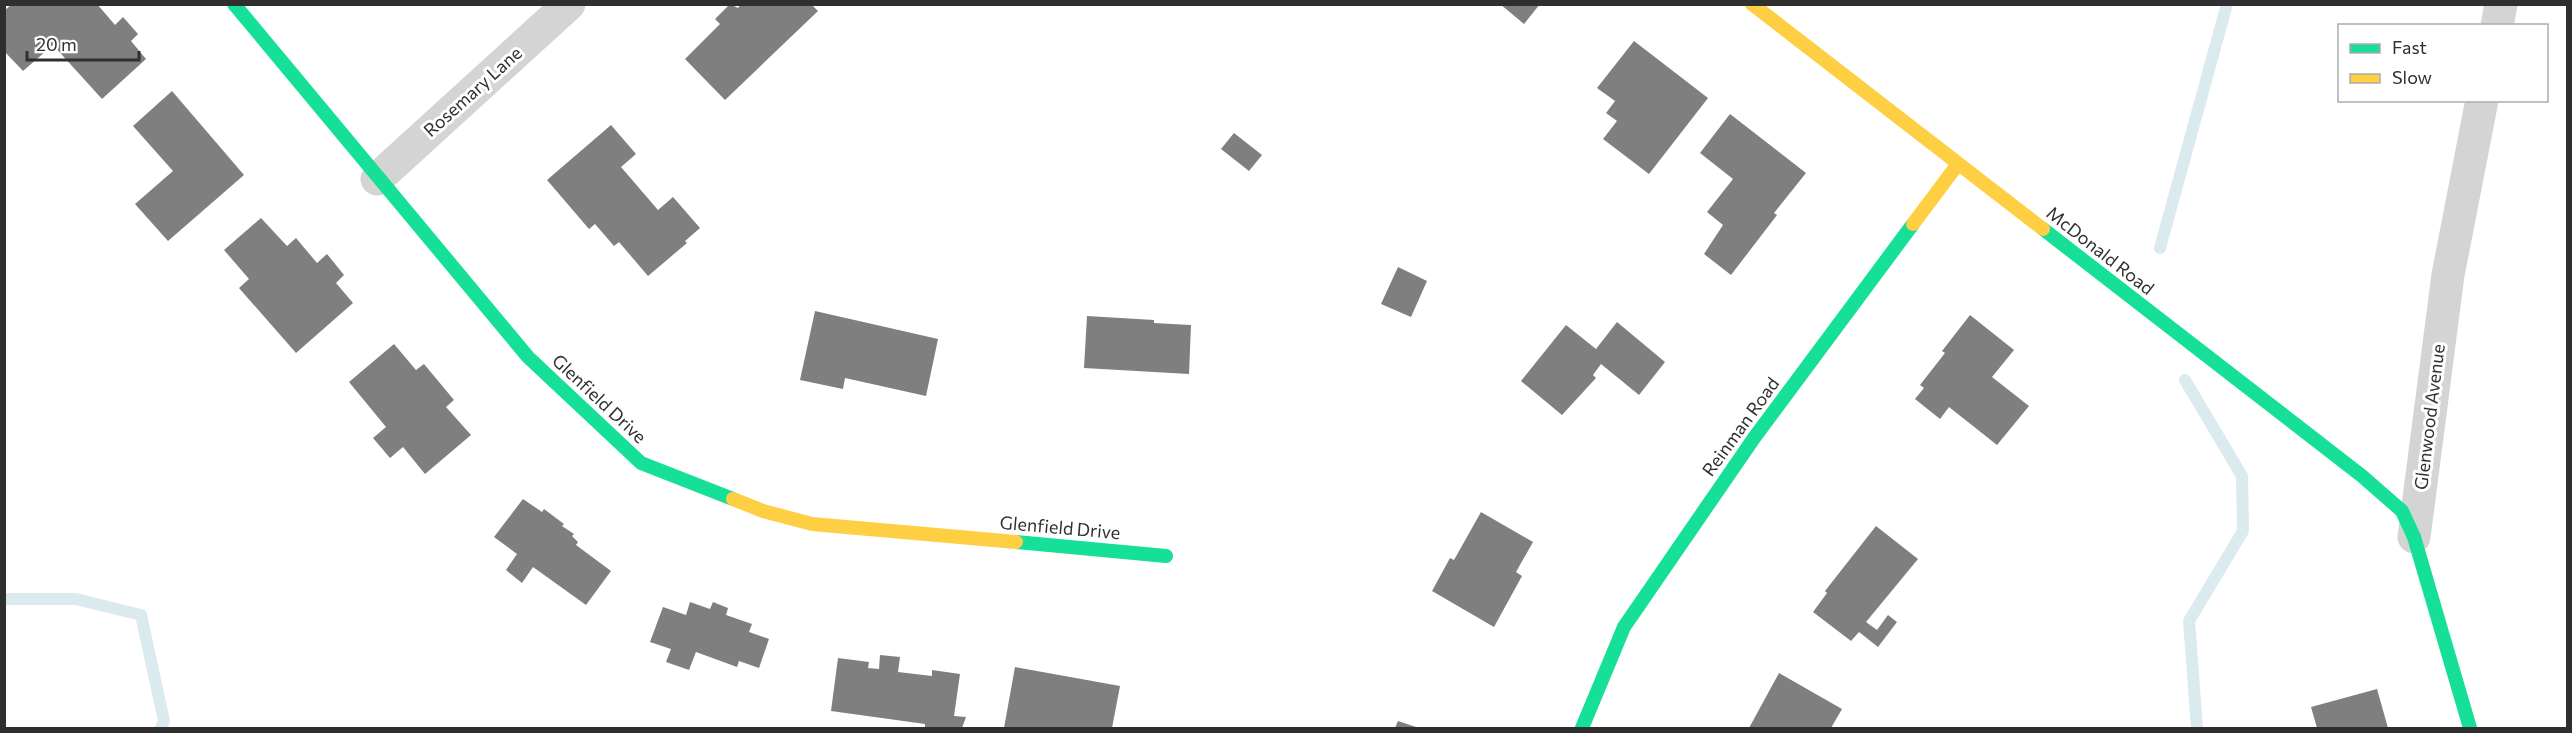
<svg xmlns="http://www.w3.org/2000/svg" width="2572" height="733" font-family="Commissioner,sans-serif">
<rect width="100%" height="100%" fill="#fff"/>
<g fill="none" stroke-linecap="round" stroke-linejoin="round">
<g stroke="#daeaee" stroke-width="12">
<path d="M2160,248L2227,4"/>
<path d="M2185,380L2242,476L2243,531L2189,621L2197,728"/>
<path d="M4,599H76L141,615L164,721L161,728"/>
</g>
</g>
<g fill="#7f7f7f">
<path d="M12,4H97L115,25L123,17L138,34L131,41L146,59L102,99L53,45L23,71L4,51V11Z"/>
<path d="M730,4L738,8L741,4H811L818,11L725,100L685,59L720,24L715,19Z"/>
<path d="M1500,4H1540L1524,24Z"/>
<path d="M1634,41L1708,98L1649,174L1603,139L1617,121L1606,113L1615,101L1597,88Z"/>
<path d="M172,91L244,175L168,241L135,204L173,171L133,126Z"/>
<path d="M1730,114L1806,173L1774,213L1777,215L1731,275L1704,254L1723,225L1707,212L1733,179L1700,153Z"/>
<path d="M611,125L636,154L621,167L658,210L673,197L700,228L685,241L687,243L648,276L619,242L614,246L595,224L589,229L547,180Z"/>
<path d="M1234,133L1262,155L1249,171L1221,149Z"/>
<path d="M261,218L287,246L296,238L317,263L327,254L344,275L336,283L353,303L296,353L239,288L249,279L224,250Z"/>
<path d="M1398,267L1427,281L1411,317L1381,304Z"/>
<path d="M815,311L938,339L926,396L845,378L843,389L800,380Z"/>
<path d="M1970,315L2014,350L1992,377L2029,406L1997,445L1949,407L1940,419L1915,399L1924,388L1920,385L1945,353L1942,351Z"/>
<path d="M1087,316L1154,320V323L1191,325L1189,374L1084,368Z"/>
<path d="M1617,322L1665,362L1639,395L1601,364L1593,375L1596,378L1562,415L1521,381L1566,325L1596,349Z"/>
<path d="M394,344L416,370L424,364L454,400L446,407L471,435L425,474L403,447L390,458L373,438L386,427L349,382Z"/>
<path d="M523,499L542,512L544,509L564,524L562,526L574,534L572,536L578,542L576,545L611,571L586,605L533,567L522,583L506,570L517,554L494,537Z"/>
<path d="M1481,512L1533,542L1516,572L1522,576L1494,627L1432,591L1450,558L1454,560Z"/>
<path d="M1876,526L1918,559L1866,622L1877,630L1888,615L1897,622L1878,647L1859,632L1851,641L1813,612L1827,593L1825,591Z"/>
<path d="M690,602L710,609L713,602L728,608L726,615L752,624L749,632L769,639L759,668L739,661L737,667L696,652L689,670L666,662L671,649L650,642L663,607L686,615Z"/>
<path d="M880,655L900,657L898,672L932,676V670L960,674L954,716L966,717L962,728H925V724L831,711L838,658L869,662L868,668L879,669Z"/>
<path d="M1015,667L1120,686L1112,728H1004Z"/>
<path d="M1779,673L1842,709L1831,728H1749Z"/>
<path d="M2377,689L2388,728H2317L2311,707Z"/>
<path d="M1398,721L1419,728H1395Z"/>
</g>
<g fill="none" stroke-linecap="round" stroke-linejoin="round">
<g stroke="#d4d4d4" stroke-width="33">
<path d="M2497,26L2501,4"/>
<path d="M377,179L569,4"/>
<path d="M2414,537L2448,275L2482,100"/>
</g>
<g stroke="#16e098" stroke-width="14">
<path d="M234,4L528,357L641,463L733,499"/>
<path d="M2043,229L2362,476L2402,511L2414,537L2470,728"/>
<path d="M1016,542L1166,556"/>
<path d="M1582,728L1624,627L1754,438L1913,224"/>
</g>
<g stroke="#ffcf43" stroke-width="14">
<path d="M1752,4L2043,229"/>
<path d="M1913,224L1958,164"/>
<path d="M733,499L763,511L812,524L1016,542"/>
</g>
</g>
<g text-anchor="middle" stroke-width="6" stroke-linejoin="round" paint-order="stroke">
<g font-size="18" fill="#2f2f2f" stroke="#fff">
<text transform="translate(473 92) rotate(-42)" y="6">Rosemary Lane</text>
<text transform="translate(2100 251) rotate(38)" y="6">McDonald Road</text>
<text transform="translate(599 399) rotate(43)" y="6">Glenfield Drive</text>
<text transform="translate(2430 417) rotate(-83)" y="6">Glenwood Avenue</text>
<text transform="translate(1741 427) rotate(-54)" y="6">Reinman Road</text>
<text transform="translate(1060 528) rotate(5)" y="6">Glenfield Drive</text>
</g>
</g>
<rect width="2572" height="733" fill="none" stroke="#2f2f2f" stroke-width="12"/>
<rect x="2338" y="24" width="210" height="78" fill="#ffffff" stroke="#acacac" stroke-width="1.5"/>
<rect x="2350" y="44" width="30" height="9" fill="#16e098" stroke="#acacac" stroke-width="1.5"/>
<text x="2392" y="54" font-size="18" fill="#2f2f2f">Fast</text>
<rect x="2350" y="74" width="30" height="9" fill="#ffcf43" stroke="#acacac" stroke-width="1.5"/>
<text x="2392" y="84" font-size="18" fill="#2f2f2f">Slow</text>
<path d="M27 51v9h112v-9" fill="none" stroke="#2f2f2f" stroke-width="3"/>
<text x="36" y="51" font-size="18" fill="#2f2f2f" stroke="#ffffff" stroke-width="4.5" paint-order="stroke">20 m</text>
</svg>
